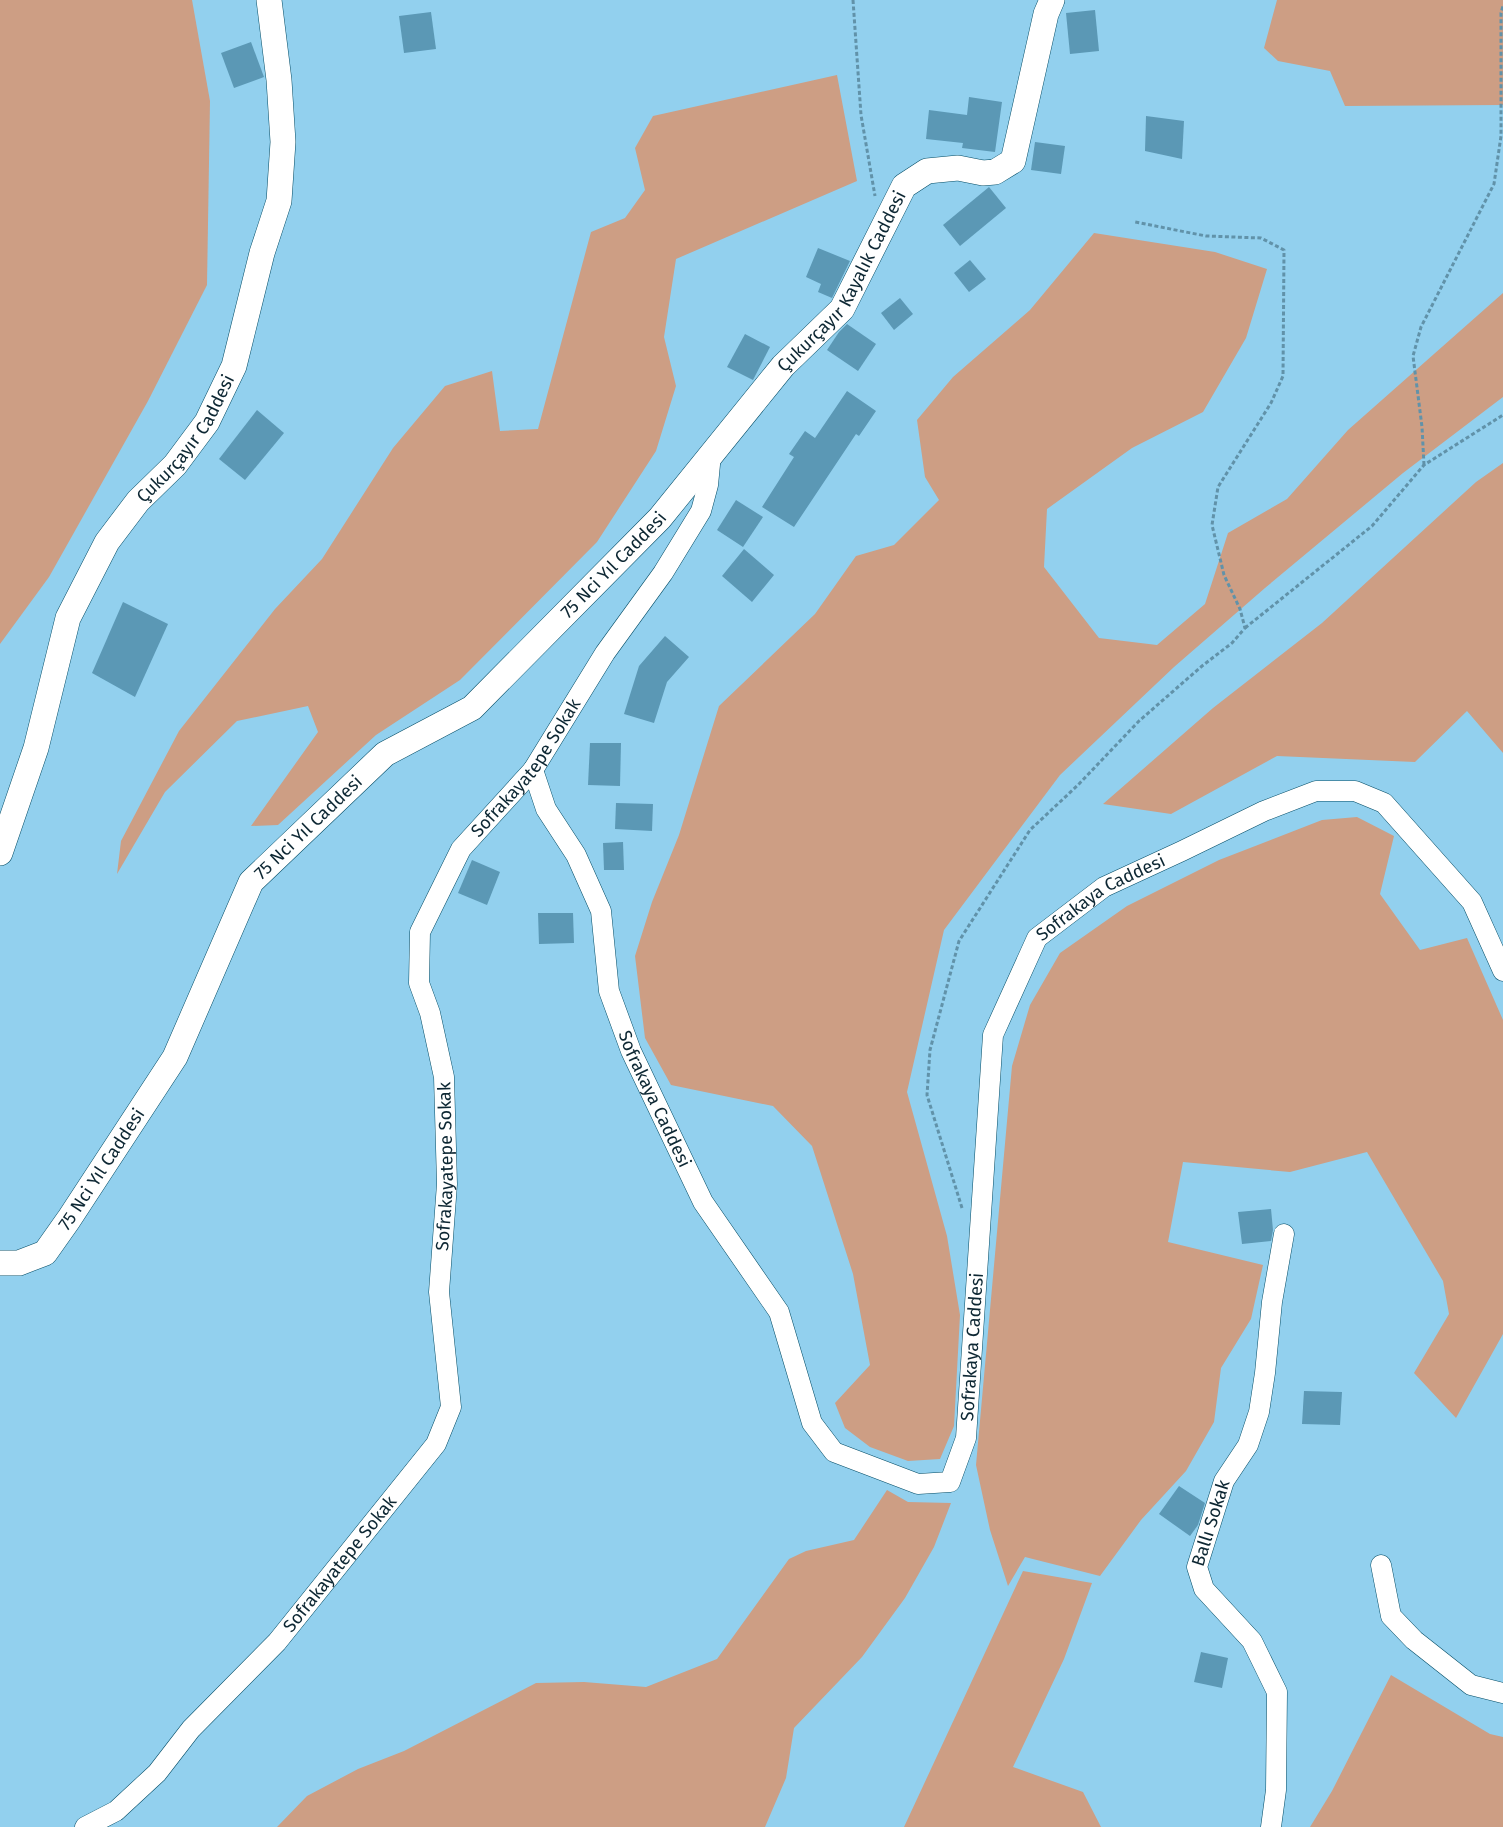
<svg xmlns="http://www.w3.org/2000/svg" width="1503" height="1827" font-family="'Fira Sans',sans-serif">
<rect width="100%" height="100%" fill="#92d0ee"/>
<g fill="#cd9e84">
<path d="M0,0H192L210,101L207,285L148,401L49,577L0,644Z"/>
<path d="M1277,0H1503V105L1345,106L1330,71L1278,61L1264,48Z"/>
<path d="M837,75L857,181L676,259L664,337L676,386L656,451L597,542L460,680L376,735L278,825L251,826L318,732L308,706L237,721L165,792L117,874L121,841L179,731L275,609L322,559L393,448L445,386L492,371L500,431L538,429L591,232L625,218L645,190L635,148L653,116Z"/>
<path d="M1094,233L1215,252L1267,269L1246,338L1203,412L1132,448L1047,509L1044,567L1099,638L1157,645L1205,604L1228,533L1287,499L1348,430L1503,293V397L1403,473L1265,588L1174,667L1060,775L944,930L907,1092L947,1236L960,1315L954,1426L940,1459L908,1461L870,1447L845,1428L835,1403L870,1365L853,1274L812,1146L773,1106L671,1085L645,1038L635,956L652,902L679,835L719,706L815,614L856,556L894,545L939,500L925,477L917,420L953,377L1030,310Z"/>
<path d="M1503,463V753L1467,711L1415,762L1277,756L1171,814L1103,804L1213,708L1322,623L1476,482Z"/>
<path d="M1357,817L1394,836L1380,894L1420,950L1467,938L1503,1020V1334L1456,1418L1414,1373L1449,1314L1443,1281L1367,1152L1290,1172L1183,1162L1168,1242L1263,1265L1251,1319L1221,1368L1214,1422L1186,1471L1141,1520L1100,1576L1025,1557L1008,1586L990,1530L976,1465L1012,1066L1030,1005L1060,953L1127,906L1219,860L1322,820Z"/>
<path d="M887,1490L908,1502L951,1503L934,1547L905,1598L862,1657L794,1728L786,1778L765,1827H277L307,1796L358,1769L404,1751L536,1683L584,1682L646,1687L717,1659L789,1559L806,1551L854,1540Z"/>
<path d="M1023,1571L1092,1583L1064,1659L1013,1767L1083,1792L1101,1827H904Z"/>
<path d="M1391,1675L1490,1734L1503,1737V1827H1310L1332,1791Z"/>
</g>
<g fill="#5b98b5">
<path d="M1095,10L1099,51L1070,54L1066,13Z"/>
<path d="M431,12L436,49L404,53L399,16Z"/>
<path d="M251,42L264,77L234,88L221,53Z"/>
<path d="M969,97L1002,102L995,152L962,148L963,143L926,139L929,110L967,115Z"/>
<path d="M1146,116L1184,121L1182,159L1145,151Z"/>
<path d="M1035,142L1065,146L1061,174L1031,170Z"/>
<path d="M989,187L1006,208L960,246L943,225Z"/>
<path d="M818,248L850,261L832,298L818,292L821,284L806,277Z"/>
<path d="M970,260L986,279L969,292L954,273Z"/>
<path d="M900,298L913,314L894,330L881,313Z"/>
<path d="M847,324L876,344L858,371L827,350L839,332Z"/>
<path d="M745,334L770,347L753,380L727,367Z"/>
<path d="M847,391L876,411L859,436L856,434L794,527L762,507L794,457L789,454L805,431L815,438Z"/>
<path d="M257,410L284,433L245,480L219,459Z"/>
<path d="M736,500L763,517L743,547L717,530Z"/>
<path d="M744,549L774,575L752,602L722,576Z"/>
<path d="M123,602L168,624L135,697L92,673Z"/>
<path d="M665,636L689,657L667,682L654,723L624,714L639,666Z"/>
<path d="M590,743H621L620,786L588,785Z"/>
<path d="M616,803L653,804L652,831L615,829Z"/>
<path d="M623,842L624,870H604L603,843Z"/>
<path d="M472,860L500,872L487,905L458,893Z"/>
<path d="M538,913H573L574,943L539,944Z"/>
<path d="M1271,1209L1273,1230L1271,1241L1242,1244L1238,1212Z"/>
<path d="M1304,1391L1342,1392L1340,1425L1302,1424Z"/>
<path d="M1179,1486L1205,1503L1198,1525L1190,1536L1159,1514Z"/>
<path d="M1201,1652L1228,1658L1222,1688L1194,1682Z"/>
</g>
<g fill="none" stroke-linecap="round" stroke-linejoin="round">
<g stroke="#034c66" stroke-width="21">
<g id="minor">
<path id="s1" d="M533,770L546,809L576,855L601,911L609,991L631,1051L703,1202L779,1312L812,1423L834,1452L918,1484L950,1482L966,1438L993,1035L1037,938L1104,887L1182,851L1264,811L1316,791H1355L1384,803L1472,902L1503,971"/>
<path d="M1381,1565L1391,1616L1414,1640L1471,1685L1503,1693"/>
<path id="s2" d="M85,1827L116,1811L157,1773L191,1729L277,1642L436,1444L451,1407L439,1292L447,1184L444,1077L430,1013L419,983L420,932L461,849L533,770L605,653L663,573L701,511L708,485L711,454"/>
<path id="s3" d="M1271,1827L1276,1790L1277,1692L1252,1641L1204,1589L1197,1567L1224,1481L1248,1445L1259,1412L1265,1373L1272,1302L1284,1234"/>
</g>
</g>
<g stroke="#034c66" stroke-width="26">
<g id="tertiary">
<path id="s4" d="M0,853L36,748L68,618L107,542L138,501L175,465L207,422L234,366L262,253L279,201L283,142L279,80L269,0"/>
<path id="s5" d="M0,1263H19L45,1253L69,1219L175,1057L251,882L385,754L472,708L660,518L783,366L842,309L904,186L927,171L958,168L983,173L995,172L1013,161L1046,14L1052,0"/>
</g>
</g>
<g stroke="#6192a9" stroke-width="3" stroke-dasharray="4 2.5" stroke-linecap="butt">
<path d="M853,0L861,115L875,196"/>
<path d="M1424,465L1422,427L1413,356L1421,327L1494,184L1501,136V13L1503,6"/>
<path d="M1245,628L1372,526L1424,465L1503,415"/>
<path d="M962,1208L927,1095L930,1050L959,941L1030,830L1078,785L1139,721L1202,666L1232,643L1245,628L1240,609L1224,575L1212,525L1218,487L1271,403L1283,376L1284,250L1261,238L1206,236L1135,222"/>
</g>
<use href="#minor" stroke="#fff" stroke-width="20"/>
<use href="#tertiary" stroke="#fff" stroke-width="25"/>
</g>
<g text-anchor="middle" stroke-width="5" stroke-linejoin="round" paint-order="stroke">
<g font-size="18" fill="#0d2733" stroke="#92d0ee">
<text dy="6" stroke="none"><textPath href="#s5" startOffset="1324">Çukurçayır Kayalık Caddesi</textPath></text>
<text dy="6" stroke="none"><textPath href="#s4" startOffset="461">Çukurçayır Caddesi</textPath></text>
<text dy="6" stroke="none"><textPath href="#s5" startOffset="958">75 Nci Yıl Caddesi</textPath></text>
<text dy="6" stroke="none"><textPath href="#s2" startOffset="1239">Sofrakayatepe Sokak</textPath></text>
<text dy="6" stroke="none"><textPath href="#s5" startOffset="552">75 Nci Yıl Caddesi</textPath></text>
<text dy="6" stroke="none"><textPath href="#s1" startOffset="1510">Sofrakaya Caddesi</textPath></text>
<text dy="6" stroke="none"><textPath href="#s1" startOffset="355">Sofrakaya Caddesi</textPath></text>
<text dy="6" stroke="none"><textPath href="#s2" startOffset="804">Sofrakayatepe Sokak</textPath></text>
<text dy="6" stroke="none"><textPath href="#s5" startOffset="148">75 Nci Yıl Caddesi</textPath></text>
<text dy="6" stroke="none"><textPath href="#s1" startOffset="1015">Sofrakaya Caddesi</textPath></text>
<text dy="6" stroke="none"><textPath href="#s3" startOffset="332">Ballı Sokak</textPath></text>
<text dy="6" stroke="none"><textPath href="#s2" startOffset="369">Sofrakayatepe Sokak</textPath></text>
</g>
</g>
</svg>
